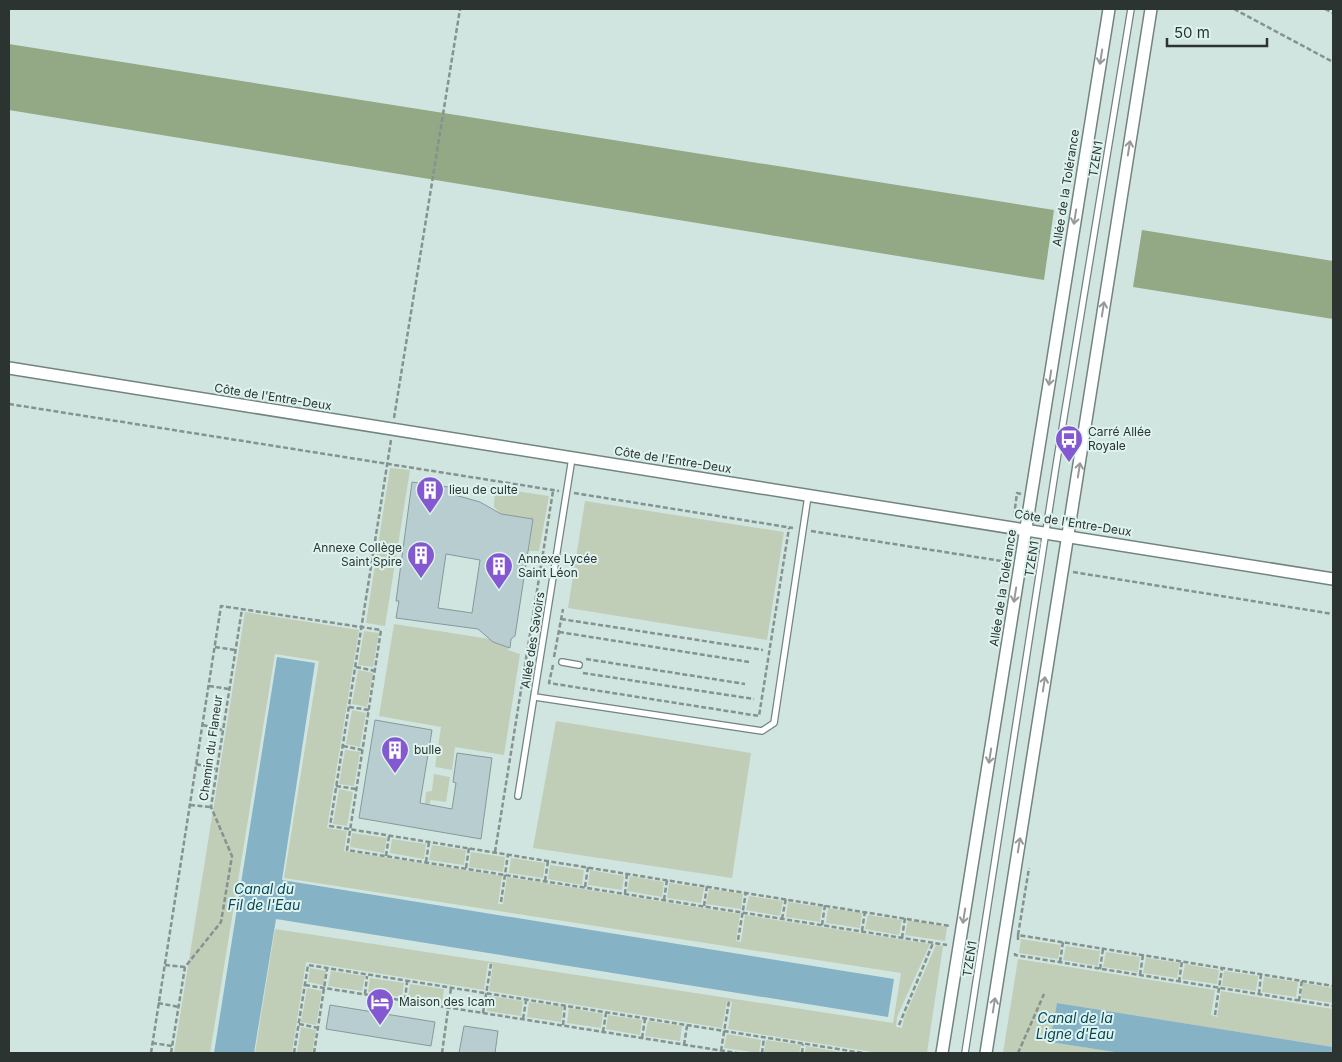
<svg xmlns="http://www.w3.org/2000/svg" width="1342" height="1062" font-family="Inter,sans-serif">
<rect width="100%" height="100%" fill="#d1e5e0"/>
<g fill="#c0cdb7">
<path d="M390,468L410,470L385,626L366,623Z"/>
<path d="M495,488L549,496L539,551H529L533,519L501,514L494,507Z"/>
<path d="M585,501L784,532L767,640L568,608Z"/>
<path d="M245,612L359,630L327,828L347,831L344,851L502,876L498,904H503L507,877L740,914L736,941L741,942L745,915L930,944L897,1017L896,1027L902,1028L904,1018L936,945L943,946L927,1053H879L728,1029L732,1002L727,1001L722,1028L489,991L493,964L488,963L484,990L306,962L292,1053H255L275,929L893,1023L901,973L284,878L319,661L275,654L210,1053H174Z"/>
<path d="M394,624L509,642L508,650L520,654L504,755L455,747L452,770L435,767L441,727L379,716Z"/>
<path d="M364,631L379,633L373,667L358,665Z"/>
<path d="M358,670L373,673L367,707L352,704Z"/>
<path d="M352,710L366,713L360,747L346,744Z"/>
<path d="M556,721L751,753L732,878L533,848Z"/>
<path d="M345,750L360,752L354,786L339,784Z"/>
<path d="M434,774L450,777L446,802L431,800L429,804H425L426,792L432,791Z"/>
<path d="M339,789L353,792L347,826L333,824Z"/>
<path d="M352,833L387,838L384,853L350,847Z"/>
<path d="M392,839L426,844L424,859L390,853Z"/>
<path d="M432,845L466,850L464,865L429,860Z"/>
<path d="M471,852L505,857L503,872L469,867Z"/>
<path d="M511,858L545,863L543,878L509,873Z"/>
<path d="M550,865L584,870L582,885L548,879Z"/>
<path d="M590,870L624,876L622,890L588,885Z"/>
<path d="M630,876L664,882L662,897L627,891Z"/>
<path d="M669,883L704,888L701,903L667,898Z"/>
<path d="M709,889L743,894L741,909L706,904Z"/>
<path d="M749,896L783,901L780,916L746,910Z"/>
<path d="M788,902L822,907L820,922L786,917Z"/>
<path d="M828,908L862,913L860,928L826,923Z"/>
<path d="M868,915L902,920L899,935L865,929Z"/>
<path d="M908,920L947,927L945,941L905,935Z"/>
<path d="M1021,939L1061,945L1058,959L1019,953Z"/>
<path d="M1066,946L1100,951L1098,966L1063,960Z"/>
<path d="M1106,952L1140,957L1138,972L1103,967Z"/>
<path d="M1146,958L1180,963L1177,978L1143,973Z"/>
<path d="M1018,959L1215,990L1211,1015L1217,1017L1221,991L1333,1009V1047L1057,1003L1051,1042L1121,1053H1003Z"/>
<path d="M1185,964L1219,970L1217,984L1182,979Z"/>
<path d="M310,968L326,971L323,985L308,982Z"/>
<path d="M331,971L365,976L362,991L328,986Z"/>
<path d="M1224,971L1258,976L1256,991L1222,986Z"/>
<path d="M1264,977L1298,982L1296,997L1262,992Z"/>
<path d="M370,978L404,983L402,997L368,992Z"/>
<path d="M1303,983L1333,988V1003L1301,998Z"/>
<path d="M410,984L444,989L442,1004L408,998Z"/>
<path d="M307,988L322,991L316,1025L301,1022Z"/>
<path d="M489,996L523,1001L521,1016L487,1011Z"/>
<path d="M529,1002L563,1007L561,1022L527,1017Z"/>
<path d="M569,1008L603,1014L601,1028L567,1023Z"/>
<path d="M608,1015L642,1020L640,1035L606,1029Z"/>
<path d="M648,1021L682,1026L680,1041L645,1036Z"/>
<path d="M301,1027L316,1030L312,1053H297Z"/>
<path d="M727,1034L761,1040L759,1053L724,1048Z"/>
<path d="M766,1040L801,1045L799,1053H764Z"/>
<path d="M806,1046L840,1052V1053H805Z"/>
</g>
<g fill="#93a885">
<path d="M9,44L1054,210L1044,280L9,110Z"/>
<path d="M1142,230L1333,261V319L1133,287Z"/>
</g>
<g fill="#86b2c5">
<path d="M277,657L315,663L282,880L894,979L888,1017L276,919L254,1053H214Z"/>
<path d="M1057,1003L1333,1047V1053H1121L1050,1042Z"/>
</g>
<g fill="#b8cdcf" stroke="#85999b" fill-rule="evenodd">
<path d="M412,482L456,488L455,495L480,502L501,514L533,519L515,636L511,639L510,648L493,642L478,629L396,618L399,601H396ZM446,554L480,560L472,613L438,608Z"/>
<path d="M375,720L432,730L420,803L452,809L456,783L453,782L457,753L492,758L481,839L359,818Z"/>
<path d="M330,1005L435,1022L431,1046L326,1029Z"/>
<path d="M464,1026L498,1031L495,1053H459Z"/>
</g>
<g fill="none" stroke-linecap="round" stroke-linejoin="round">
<g stroke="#718480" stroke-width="8">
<g id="service">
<path d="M562,662L579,665"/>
<path d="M535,697L762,731L774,723L808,496"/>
<path d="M518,796L572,458"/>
<path d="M965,1053L1056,466L1131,9"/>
</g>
</g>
<g stroke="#718480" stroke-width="14">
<g id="minor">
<path d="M9,368L1333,579"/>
<path d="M942,1053L1109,9"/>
<path d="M986,1053L1151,9"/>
</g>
</g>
<g stroke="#84938f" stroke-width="2.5" stroke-dasharray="5 2.5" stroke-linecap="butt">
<path d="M1234,9L1333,62"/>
<path d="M1325,9L1333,13"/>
<path d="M9,404L559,491"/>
<path d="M394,418L460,9"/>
<path d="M391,440L330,826L950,926"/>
<path d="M574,493L793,528"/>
<path d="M1014,516L1017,493L1021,494"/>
<path d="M811,531L1008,562"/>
<path d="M1073,572L1333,614"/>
<path d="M561,619L763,650"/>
<path d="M559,632L749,662"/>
<path d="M215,647L235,650"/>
<path d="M554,657L563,609"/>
<path d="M586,659L745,684"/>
<path d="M553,665L549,683L759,716L789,528"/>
<path d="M356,667L375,671"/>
<path d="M583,673L754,699"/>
<path d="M209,686L229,689"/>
<path d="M349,707L369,710"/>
<path d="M203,725L222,730"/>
<path d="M343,746L362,750"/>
<path d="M196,764L216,769"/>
<path d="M336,786L356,789"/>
<path d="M190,805L211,807"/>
<path d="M495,852L553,491"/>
<path d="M386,856L389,836"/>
<path d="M426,862L429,842"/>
<path d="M466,868L469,848"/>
<path d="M545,881L548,861"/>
<path d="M585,887L588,867"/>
<path d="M625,894L627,873"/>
<path d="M664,900L667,880"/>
<path d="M501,902L508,854"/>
<path d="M704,906L707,886"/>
<path d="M782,919L786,898"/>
<path d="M822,925L825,905"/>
<path d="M862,931L865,911"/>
<path d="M1018,935L1029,868"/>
<path d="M902,938L905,918"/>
<path d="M738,940L746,892"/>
<path d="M1018,940V935L1333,986"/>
<path d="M1015,953V955L1333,1006"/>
<path d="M1060,962L1063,942"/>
<path d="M165,965L185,967"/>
<path d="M1100,969L1103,949"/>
<path d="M1140,975L1143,955"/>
<path d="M1179,982L1182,961"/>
<path d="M305,985L737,1053"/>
<path d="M365,994L367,976"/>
<path d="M1259,994L1261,974"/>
<path d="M405,1000L407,982"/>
<path d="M1299,1001L1302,980"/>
<path d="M158,1003L179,1007"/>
<path d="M483,1013L491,964"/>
<path d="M1215,1015L1222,968"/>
<path d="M523,1019L526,1001"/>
<path d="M299,1024L319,1028"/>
<path d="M563,1025L565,1006"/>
<path d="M899,1025L933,943"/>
<path d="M603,1032L606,1013"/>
<path d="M642,1038L645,1019"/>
<path d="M152,1043L172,1046"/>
<path d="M684,1045L687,1026"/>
<path d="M721,1051L729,1001"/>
<path d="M151,1053L221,606L381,630L347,850L947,945"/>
<path d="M171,1053L185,967L221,922L232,856L211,807L242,609"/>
<path d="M294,1053L308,965L863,1053"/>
<path d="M314,1053L327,969"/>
<path d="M442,1053L451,988"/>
<path d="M762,1053L764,1038"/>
<path d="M802,1053L803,1044"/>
<path d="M1018,1053L1044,994"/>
</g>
<use href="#service" stroke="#fff" stroke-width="5.5"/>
<use href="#minor" stroke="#fff" stroke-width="11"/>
</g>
<defs><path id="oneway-shaft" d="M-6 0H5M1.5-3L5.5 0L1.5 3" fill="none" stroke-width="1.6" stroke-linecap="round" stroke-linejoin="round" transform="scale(1.25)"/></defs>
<g stroke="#969a98">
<use href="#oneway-shaft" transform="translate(1101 57) rotate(99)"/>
<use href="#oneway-shaft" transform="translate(1129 148) rotate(-81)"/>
<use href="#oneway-shaft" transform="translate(1075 217) rotate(99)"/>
<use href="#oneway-shaft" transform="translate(1103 309) rotate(-81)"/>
<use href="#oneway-shaft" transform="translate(1050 378) rotate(99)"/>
<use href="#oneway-shaft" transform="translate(1079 470) rotate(-81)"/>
<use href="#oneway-shaft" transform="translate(1015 595) rotate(99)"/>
<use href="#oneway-shaft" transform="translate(1044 684) rotate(-81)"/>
<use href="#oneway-shaft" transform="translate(990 756) rotate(99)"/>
<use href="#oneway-shaft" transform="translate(1019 845) rotate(-81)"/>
<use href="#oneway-shaft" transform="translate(964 916) rotate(99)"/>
<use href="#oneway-shaft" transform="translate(994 1005) rotate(-81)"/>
</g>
<defs>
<g id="bus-pin" transform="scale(1.4375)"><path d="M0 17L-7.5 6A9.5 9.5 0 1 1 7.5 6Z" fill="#8358d1" stroke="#def3ee"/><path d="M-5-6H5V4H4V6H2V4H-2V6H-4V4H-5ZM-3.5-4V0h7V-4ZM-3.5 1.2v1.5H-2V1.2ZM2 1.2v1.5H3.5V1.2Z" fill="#fff"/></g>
<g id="building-pin" transform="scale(1.4375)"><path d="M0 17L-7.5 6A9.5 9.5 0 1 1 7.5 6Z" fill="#8358d1" stroke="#def3ee"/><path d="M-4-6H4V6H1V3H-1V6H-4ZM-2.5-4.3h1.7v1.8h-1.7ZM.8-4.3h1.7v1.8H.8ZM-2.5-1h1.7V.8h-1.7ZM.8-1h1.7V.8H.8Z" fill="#fff"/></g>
<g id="hotel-pin" transform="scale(1.4375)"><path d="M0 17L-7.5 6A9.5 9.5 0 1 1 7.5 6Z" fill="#8358d1" stroke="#def3ee"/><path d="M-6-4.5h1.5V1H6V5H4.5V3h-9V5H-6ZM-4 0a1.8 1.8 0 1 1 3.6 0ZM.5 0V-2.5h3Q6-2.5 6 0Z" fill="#fff"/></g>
</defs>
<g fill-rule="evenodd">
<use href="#bus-pin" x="1069" y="439"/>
<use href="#building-pin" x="430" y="490"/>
<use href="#building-pin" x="421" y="555"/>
<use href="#building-pin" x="499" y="566"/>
<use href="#building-pin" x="395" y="750"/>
<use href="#hotel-pin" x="380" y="1002"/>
</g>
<g text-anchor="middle" stroke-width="4" stroke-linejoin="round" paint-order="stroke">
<g font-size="12" fill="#2c3432" stroke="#def3ee">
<text transform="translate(1096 159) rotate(-81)" y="4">TZEN1</text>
<text transform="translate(1066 188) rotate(-81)" y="4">Allée de la Tolérance</text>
<text transform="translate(273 397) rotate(9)" y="4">Côte de l'Entre-Deux</text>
<text transform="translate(673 460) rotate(9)" y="4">Côte de l'Entre-Deux</text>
<text transform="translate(1073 523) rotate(9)" y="4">Côte de l'Entre-Deux</text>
<text transform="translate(1032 559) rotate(-81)" y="4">TZEN1</text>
<text transform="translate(1003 588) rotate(-81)" y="4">Allée de la Tolérance</text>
<text transform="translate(533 640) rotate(-81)" y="4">Allée des Savoirs</text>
<text transform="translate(211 748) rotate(-82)" y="4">Chemin du Flaneur</text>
<text transform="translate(970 959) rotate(-81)" y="4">TZEN1</text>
</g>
<g font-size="12" fill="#2c3432" stroke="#def3ee" text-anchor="start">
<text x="1088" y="436">Carré Allée<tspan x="1088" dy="14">Royale</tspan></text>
<text x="449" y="494">lieu de culte</text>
<text x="402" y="552" text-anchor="end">Annexe Collège<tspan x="402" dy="14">Saint Spire</tspan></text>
<text x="518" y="563">Annexe Lycée<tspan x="518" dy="14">Saint Léon</tspan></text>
<text x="414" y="754">bulle</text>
<text x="399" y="1006">Maison des Icam</text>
</g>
<g font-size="14" font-style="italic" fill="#09485c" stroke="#def3ee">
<text x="264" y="894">Canal du<tspan x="264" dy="16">Fil de l'Eau</tspan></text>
<text x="1075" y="1023">Canal de la<tspan x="1075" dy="16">Ligne d'Eau</tspan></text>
</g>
</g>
<rect width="1342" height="1062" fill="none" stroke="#2c3432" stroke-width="20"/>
<path d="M1167 38v8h100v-8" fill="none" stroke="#2c3432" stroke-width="2.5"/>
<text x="1174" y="38" font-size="15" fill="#2c3432" stroke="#def3ee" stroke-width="4" paint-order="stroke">50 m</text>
</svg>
